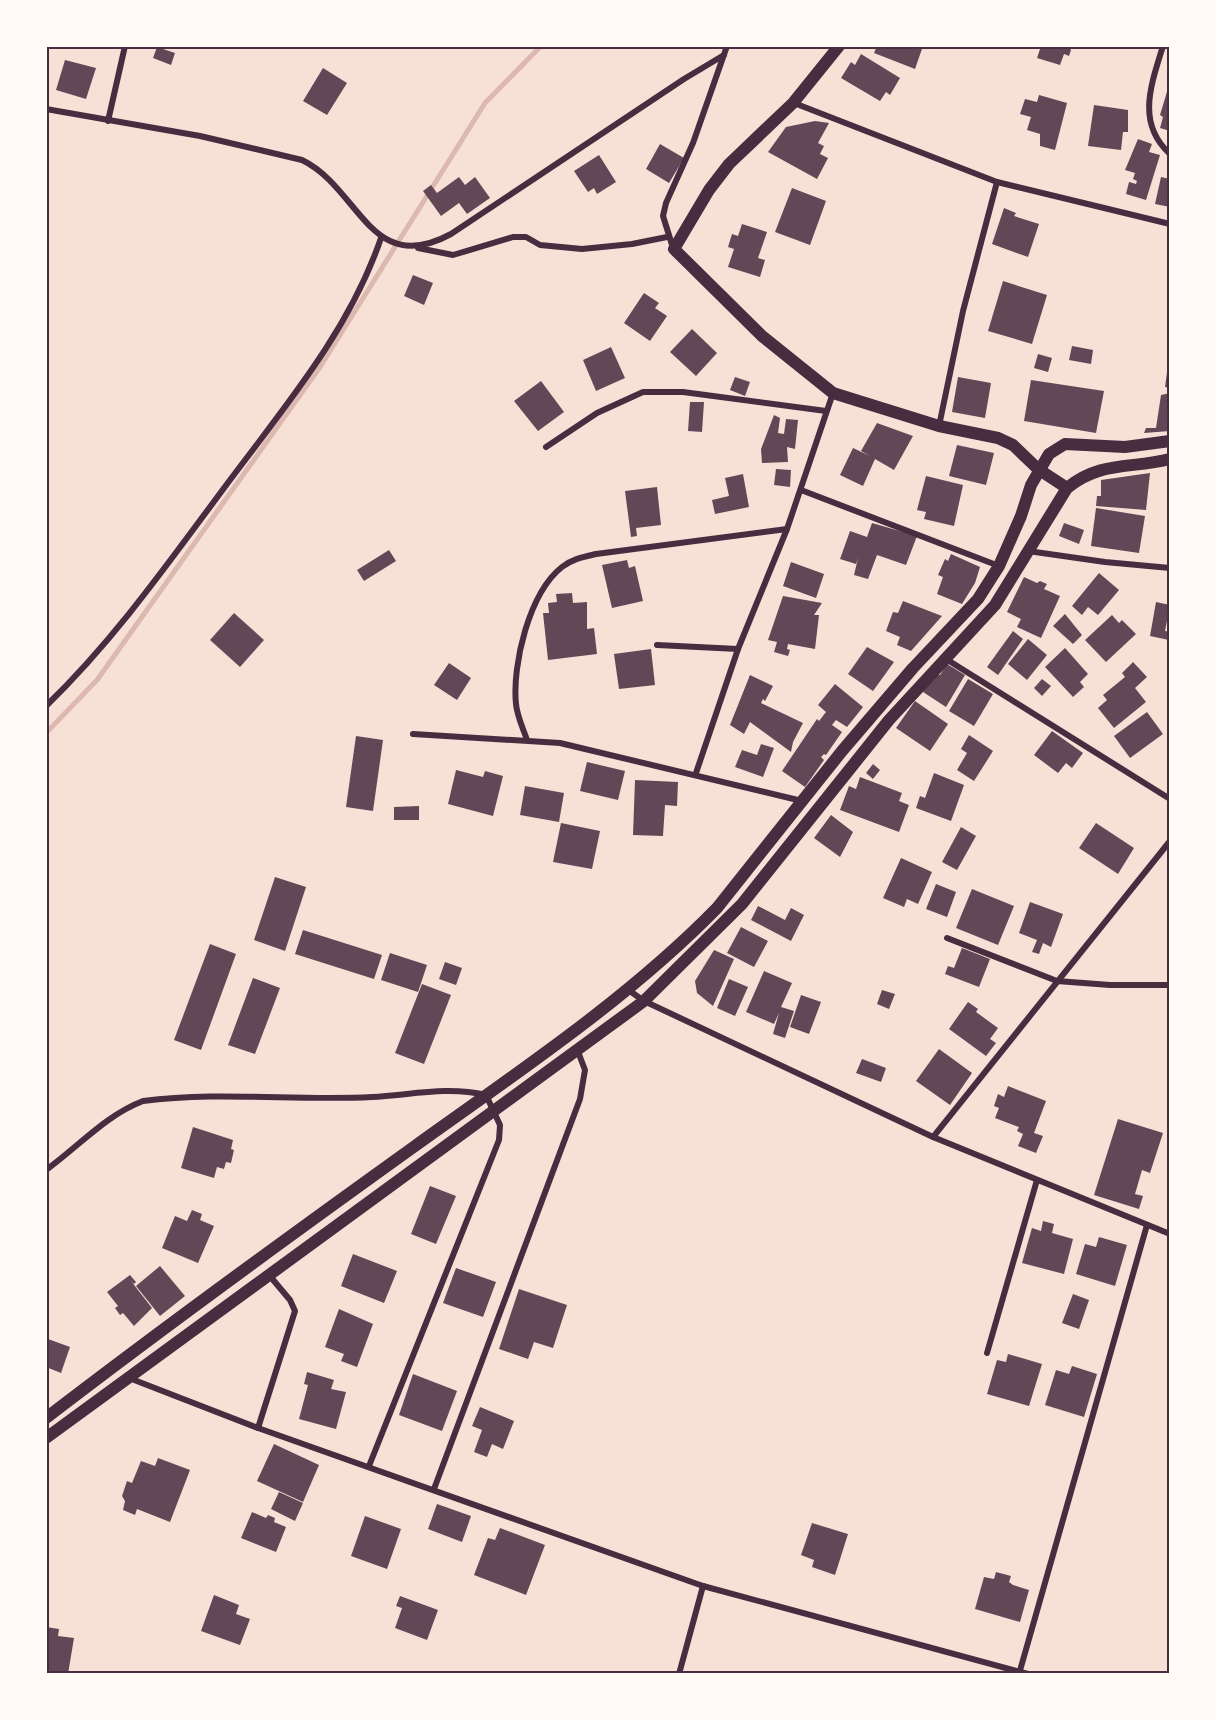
<svg xmlns="http://www.w3.org/2000/svg" width="1216" height="1720" font-family="'Sofia Sans Condensed',sans-serif">
<rect width="100%" height="100%" fill="#f7e1d7"/>
<g fill="none" stroke-linecap="round" stroke-linejoin="round">
<path stroke="#dcb8b0" stroke-width="5" d="M46,733L97,680L320,367L485,103L541,46"/>
</g>
<g fill="#644757">
<path d="M877,46H923L915,69L874,53Z"/>
<path d="M1041,46H1068L1071,50L1069,56L1064,54L1060,65L1037,58Z"/>
<path d="M157,47L175,53L171,65L153,58Z"/>
<path d="M861,54L900,78L890,95L886,92L880,101L841,78L851,62L855,65Z"/>
<path d="M65,60L96,68L86,99L56,90Z"/>
<path d="M323,68L347,83L327,115L303,101Z"/>
<path d="M1169,85H1170V131L1160,128L1163,117L1160,115Z"/>
<path d="M1039,95L1067,103L1055,150L1040,146V134L1027,130L1031,117L1020,114L1025,99L1037,102Z"/>
<path d="M1094,105L1128,110V132H1123L1121,150L1088,146Z"/>
<path d="M815,121L829,123L818,143L824,146L820,154L828,158L817,179L768,152L786,127Z"/>
<path d="M1138,139L1152,144L1149,152L1160,155L1146,200L1126,194L1129,182L1136,184L1137,181L1133,179L1135,173L1125,170Z"/>
<path d="M660,144L684,158L669,183L646,169Z"/>
<path d="M599,155L616,182L597,194L594,188L588,192L574,171Z"/>
<path d="M459,177L465,185L475,177L490,198L467,214L459,203L441,216L423,191L431,185L437,193Z"/>
<path d="M1161,177L1170,179V207L1155,204Z"/>
<path d="M792,188L826,201L810,245L775,232Z"/>
<path d="M1004,208L1016,213L1014,216L1039,224L1028,257L992,244Z"/>
<path d="M742,224L767,232L758,258L765,260L760,277L728,267L734,249L728,247L732,234L738,236Z"/>
<path d="M413,275L433,283L424,305L404,296Z"/>
<path d="M1003,281L1047,295L1032,344L988,331Z"/>
<path d="M644,293L659,303L655,308L667,316L650,341L624,323Z"/>
<path d="M692,329L717,353L696,376L670,352Z"/>
<path d="M1072,346L1093,350L1091,364L1069,360Z"/>
<path d="M611,347L625,378L596,391L583,360Z"/>
<path d="M1038,354L1052,358L1048,372L1034,368Z"/>
<path d="M1168,365H1170V388L1165,387Z"/>
<path d="M735,377L750,382L745,396L730,390Z"/>
<path d="M958,377L991,383L985,418L952,412Z"/>
<path d="M1031,380L1104,391L1096,433L1024,421Z"/>
<path d="M541,381L564,412L538,431L514,401Z"/>
<path d="M1170,393V431L1144,433L1146,428H1156L1161,395Z"/>
<path d="M690,402H704L702,432L688,431Z"/>
<path d="M774,415L780,418L778,433L784,434L786,419L798,420L795,449L787,447L788,462L762,463L761,449Z"/>
<path d="M877,423L913,436L894,470L875,459L863,486L840,475L853,448L870,456L861,451Z"/>
<path d="M957,445L994,453L986,485L949,476Z"/>
<path d="M776,469L791,470L790,487L774,485Z"/>
<path d="M1150,473L1146,510L1096,506L1097,496H1101V480Z"/>
<path d="M743,474L749,507L715,514L712,500L729,496L725,478Z"/>
<path d="M926,476L963,485L954,526L924,519L926,512L917,510Z"/>
<path d="M657,487L661,525L636,528L637,536L631,537L625,491Z"/>
<path d="M1096,508L1145,516L1139,553L1091,546Z"/>
<path d="M872,523L917,536L906,565L877,555L868,579L854,575L858,558L856,564L840,559L850,531L867,537Z"/>
<path d="M1064,523L1084,530L1079,544L1059,536Z"/>
<path d="M389,550L396,561L364,581L357,570Z"/>
<path d="M951,554L980,567L975,583L962,604L937,594L943,577L938,575L945,559L948,561Z"/>
<path d="M627,560L629,568L635,566L643,601L612,608L602,565Z"/>
<path d="M791,562L824,574L816,598L783,586Z"/>
<path d="M1099,573L1119,590L1098,615L1088,607L1082,615L1072,606Z"/>
<path d="M1024,577L1037,583L1040,581L1047,584L1044,589L1060,596L1041,638L1017,627L1021,619L1007,612Z"/>
<path d="M572,593L573,603L587,602V629L594,628L597,654L548,660L543,613H549L548,603L557,602L556,594Z"/>
<path d="M783,596L822,603L814,615H819L815,649L788,644L787,649L790,650L788,656L774,652L777,642L768,640Z"/>
<path d="M903,601L942,616L911,651L897,645L900,637L886,631L893,612L898,613Z"/>
<path d="M1156,602L1170,605L1165,631L1170,632L1169,640L1150,636Z"/>
<path d="M234,613L264,640L240,667L210,640Z"/>
<path d="M1065,614L1082,635L1073,644L1053,626Z"/>
<path d="M1112,615L1119,623L1122,620L1136,634L1106,662L1085,640Z"/>
<path d="M1013,631L1023,639L998,675L987,667Z"/>
<path d="M1028,639L1047,655L1027,680L1008,664Z"/>
<path d="M867,647L894,662L873,691L848,674Z"/>
<path d="M1065,648L1088,674L1080,682L1084,687L1073,697L1045,667Z"/>
<path d="M651,649L655,685L619,689L614,654Z"/>
<path d="M1133,662L1147,677L1135,688L1146,702L1114,728L1098,708L1107,700L1103,695L1125,677L1122,673Z"/>
<path d="M449,663L471,678L457,700L434,685Z"/>
<path d="M947,664L965,675L946,707L923,692L930,681L932,682L937,674L940,675Z"/>
<path d="M750,675L773,686L765,701L763,699L761,703L803,723L793,742L791,752L750,722L744,734L730,725Z"/>
<path d="M968,679L993,694L974,726L949,711Z"/>
<path d="M1042,679L1051,686L1042,696L1034,688Z"/>
<path d="M835,684L863,707L847,727L836,720L832,725L842,732L826,755L824,754L821,757L824,760L805,787L782,771L817,719L819,721L826,712L818,705Z"/>
<path d="M915,701L948,724L930,751L896,728Z"/>
<path d="M1147,712L1163,734L1130,758L1114,736Z"/>
<path d="M1052,731L1083,753L1072,768L1066,763L1058,773L1034,755Z"/>
<path d="M969,735L993,751L974,781L957,770L967,753L961,749Z"/>
<path d="M356,736L383,740L373,811L346,807Z"/>
<path d="M761,744L774,748L763,777L735,767L742,750L757,755Z"/>
<path d="M587,762L625,771L618,800L580,791Z"/>
<path d="M873,764L880,770L873,779L866,773Z"/>
<path d="M456,770L483,777L485,771L503,776L493,816L448,804Z"/>
<path d="M934,773L964,785L951,821L916,808L920,796L925,798Z"/>
<path d="M860,777L902,793L899,801L909,805L899,832L840,810L849,786L856,789Z"/>
<path d="M635,780L678,782L677,806L665,805L663,836L633,835Z"/>
<path d="M525,786L564,793L559,822L520,815Z"/>
<path d="M419,806V820H394V807Z"/>
<path d="M831,815L853,832L840,857L814,838Z"/>
<path d="M561,823L600,831L592,869L553,862Z"/>
<path d="M1096,823L1134,848L1118,874L1079,848Z"/>
<path d="M961,827L976,836L957,870L942,862Z"/>
<path d="M901,858L932,872L918,904L907,899L904,907L883,898Z"/>
<path d="M275,877L306,887L285,951L254,940Z"/>
<path d="M936,884L956,892L947,917L926,909Z"/>
<path d="M972,889L1014,906L998,945L956,928Z"/>
<path d="M1030,902L1063,914L1051,947L1043,943L1039,954L1032,952L1037,940L1019,933Z"/>
<path d="M758,906L785,920L791,908L804,915L791,941L751,920Z"/>
<path d="M741,927L768,941L754,967L727,953Z"/>
<path d="M303,930L382,955L374,979L295,954Z"/>
<path d="M210,944L236,954L201,1050L174,1040Z"/>
<path d="M962,948L990,959L979,987L945,974L948,966L954,968Z"/>
<path d="M714,950L734,959L713,1006L697,993L695,981Z"/>
<path d="M390,953L427,965L418,992L381,980Z"/>
<path d="M445,962L462,968L456,985L439,979Z"/>
<path d="M764,971L792,983L781,1007L794,1011L785,1038L773,1034L779,1013L774,1024L746,1012Z"/>
<path d="M253,978L280,988L255,1054L228,1045Z"/>
<path d="M729,979L748,987L735,1016L717,1008Z"/>
<path d="M422,984L451,995L424,1064L395,1053Z"/>
<path d="M882,990L895,994L889,1009L877,1004Z"/>
<path d="M801,995L821,1002L809,1034L790,1027Z"/>
<path d="M968,1002L978,1009L976,1012L998,1028L990,1039L996,1043L986,1056L949,1029Z"/>
<path d="M939,1049L972,1073L950,1105L916,1081Z"/>
<path d="M862,1059L886,1068L881,1082L856,1073Z"/>
<path d="M1008,1086L1046,1101L1034,1133L1043,1136L1036,1153L1018,1146L1023,1134L1017,1131L1019,1127L995,1118L999,1108L994,1106L998,1094L1004,1097Z"/>
<path d="M1118,1119L1163,1133L1150,1173L1142,1170L1135,1194L1143,1196L1139,1209L1094,1195Z"/>
<path d="M193,1127L233,1140L231,1149L234,1150L231,1163L226,1162L224,1169L217,1167L214,1178L181,1168Z"/>
<path d="M430,1186L456,1196L436,1244L411,1234Z"/>
<path d="M192,1210L202,1214L200,1220L214,1226L198,1263L162,1248L175,1216L187,1221Z"/>
<path d="M1043,1221L1054,1224L1052,1233L1073,1239L1064,1274L1022,1263L1032,1228L1041,1231Z"/>
<path d="M1099,1237L1127,1245L1115,1286L1076,1274L1085,1244L1096,1247Z"/>
<path d="M353,1254L397,1271L384,1303L341,1286Z"/>
<path d="M160,1266L185,1296L160,1316L136,1286Z"/>
<path d="M456,1268L496,1282L483,1317L443,1303Z"/>
<path d="M130,1275L136,1282L134,1284L131,1281L152,1308L134,1326L123,1313L120,1315L115,1308L118,1306L107,1292Z"/>
<path d="M519,1289L567,1305L553,1348L534,1342L528,1359L499,1349Z"/>
<path d="M1073,1294L1089,1300L1079,1329L1062,1323Z"/>
<path d="M339,1309L373,1324L357,1367L341,1361L344,1354L325,1347Z"/>
<path d="M48,1339L70,1347L61,1373L46,1367Z"/>
<path d="M1008,1354L1042,1364L1029,1406L987,1394L997,1360L1006,1362Z"/>
<path d="M1072,1366L1097,1374L1084,1417L1045,1405L1056,1370L1069,1374Z"/>
<path d="M307,1372L334,1380L331,1389L346,1392L336,1429L299,1419L308,1385L304,1384Z"/>
<path d="M413,1374L457,1391L442,1431L399,1415Z"/>
<path d="M480,1407L514,1421L503,1449L492,1444L487,1457L474,1452L482,1430L472,1426Z"/>
<path d="M274,1444L319,1465L303,1502L257,1481Z"/>
<path d="M158,1458L190,1470L170,1522L137,1509L135,1515L123,1510L125,1501L122,1496L127,1481L132,1483L141,1461L155,1466Z"/>
<path d="M279,1492L303,1503L295,1521L271,1509Z"/>
<path d="M437,1504L471,1516L462,1542L428,1529Z"/>
<path d="M252,1512L266,1518L268,1515L275,1518L274,1522L286,1527L276,1552L241,1538Z"/>
<path d="M365,1516L401,1529L387,1569L351,1556Z"/>
<path d="M812,1523L848,1534L835,1575L812,1567L814,1560L801,1555Z"/>
<path d="M500,1528L545,1545L526,1595L474,1575L488,1538L495,1540Z"/>
<path d="M996,1572L1011,1576L1009,1582L1013,1585L1029,1590L1020,1622L975,1609L984,1577L994,1579Z"/>
<path d="M214,1595L239,1605L236,1614L250,1619L240,1645L201,1631Z"/>
<path d="M400,1596L438,1610L427,1640L395,1628L402,1608L396,1606Z"/>
<path d="M46,1627L59,1629L58,1636L74,1638L68,1674H46Z"/>
</g>
<g fill="none" stroke-linecap="round" stroke-linejoin="round">
<g stroke="#4a2c40" stroke-width="6">
<path d="M1163,46C1151,85 1136,123 1170,154"/>
<path d="M794,103L997,182L1170,224"/>
<path d="M46,109L200,136L302,160C360,188 370,278 451,234L684,79L724,55"/>
<path d="M108,121L125,46"/>
<path d="M418,248L453,255L513,237H526L540,245L582,249L632,244L667,237"/>
<path d="M673,248L663,216L666,203L693,143L727,46"/>
<path d="M939,426L963,311L997,182"/>
<path d="M546,447L597,413L643,392H683L826,411"/>
<path d="M801,490L999,566"/>
<path d="M1028,551L1105,562L1170,568"/>
<path d="M657,645L738,649"/>
<path d="M946,659L1170,799"/>
<path d="M46,706C117,637 171,559 230,480C287,404 350,329 381,238"/>
<path d="M413,734L560,743L802,801"/>
<path d="M527,740C523,728 517,716 516,704C512,665 529,593 562,567C572,559 583,557 596,554L787,529"/>
<path d="M696,773L738,649L787,529L833,393"/>
<path d="M947,938L1057,981L1110,985H1170"/>
<path d="M627,989L644,1001L933,1137L1170,1234"/>
<path d="M933,1137L1170,841"/>
<path d="M46,1170C78,1147 106,1115 143,1101C219,1091 296,1101 372,1097C411,1095 447,1086 486,1095L500,1125L499,1140L369,1466"/>
<path d="M987,1353L1037,1180"/>
<path d="M129,1378L258,1428L703,1586L1028,1674"/>
<path d="M258,1428L295,1311L290,1300L269,1275"/>
<path d="M434,1489L580,1099L585,1070L577,1049"/>
<path d="M679,1674L703,1586"/>
<path d="M1019,1674L1147,1225"/>
</g>
<g stroke="#4a2c40" stroke-width="12">
<path d="M839,46L793,103L729,164L709,190L674,249L762,336L833,393L939,426L998,438L1013,445L1038,469L1067,488"/>
<path d="M46,1418C167,1325 291,1235 415,1146C518,1072 628,999 717,908L842,751L913,668L978,599L999,566L1021,516L1031,485L1049,454L1065,444L1125,447L1170,441"/>
<path d="M46,1438L644,1001L742,904L889,720L995,605L1067,488C1100,461 1130,469 1170,459"/>
</g>
</g>
<rect width="1216" height="1720" fill="none" stroke="#fffaf5" stroke-width="96"/>
<rect x="48" y="48" width="1120" height="1624" fill="none" stroke="#4a2c40" stroke-width="2"/>
</svg>
